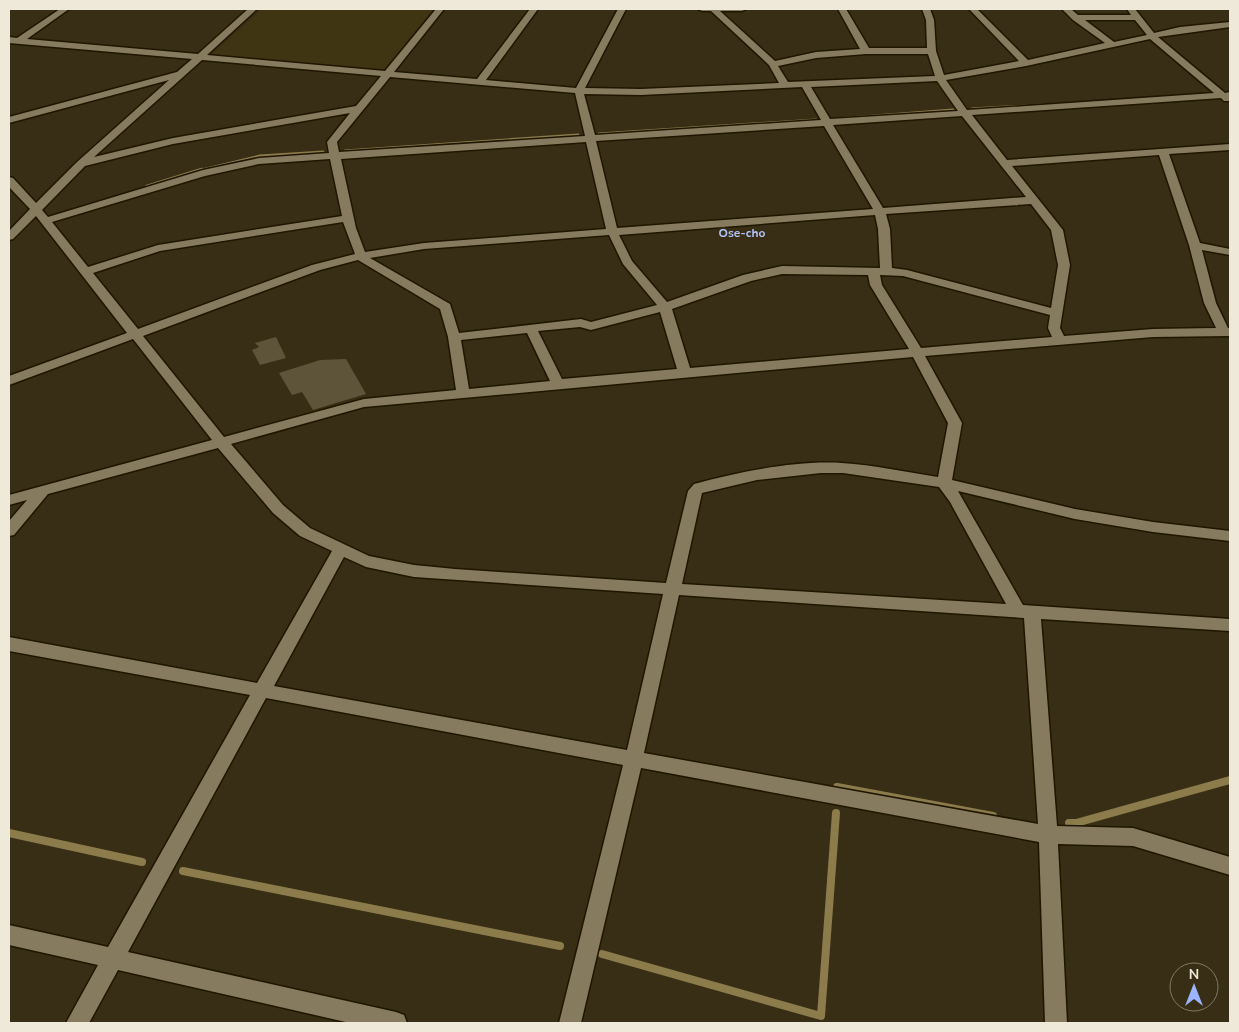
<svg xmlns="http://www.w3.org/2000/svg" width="1239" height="1032" font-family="'Nunito Sans',sans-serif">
<rect width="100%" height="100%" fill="#382e15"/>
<path fill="#403513" d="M262,9H433L384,70L380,71L215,56L212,54Z"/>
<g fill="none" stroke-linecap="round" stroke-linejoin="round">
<g stroke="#8c7c4c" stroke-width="3">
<path d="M972,109L1090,102"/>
<path d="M836,119L953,110"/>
<path d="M599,134L816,120"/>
<path d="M345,151L578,135"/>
<path d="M198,171L260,156L323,152"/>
</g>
<path stroke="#8c7c4c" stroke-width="4.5" d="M147,187L202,170"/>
<g stroke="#8c7c4c" stroke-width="8">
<path d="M837,787L993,816"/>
<path d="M1069,823H1076L1230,780"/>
<path d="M9,833L142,862"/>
<path d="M183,871L560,946"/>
<path d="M602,954L821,1016L836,813"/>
</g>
</g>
<g fill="#5e543a">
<path d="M276,337L286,358L260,365L252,350L259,347L255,343Z"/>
<path d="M346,359L366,394L313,410L302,392L292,395L279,373L320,360Z"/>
</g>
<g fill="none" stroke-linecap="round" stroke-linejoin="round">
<g stroke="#1f1600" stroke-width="3">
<path id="minor" d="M60,9H69L27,39L198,54L248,9H257L207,55L385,71L436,9H444L394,72L477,79L530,9H538L486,80L576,88L618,9H626L585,88L641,89L779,83L769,65L711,11H702L698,9H746L742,11H720L775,61L816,52L860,49L838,9H846L869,48H927L926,20L922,9H930L934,20L936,51L944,75L1019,61L969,9H977L1028,60L1105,43L1073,20L1062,9H1071L1078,15H1131L1127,9H1135L1154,33L1180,27L1230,22V27L1158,37L1225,93L1230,92V101H1224L1221,98L972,115L1007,160L1230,144V150L1169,154L1200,243L1230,249V255L1202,250L1216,303L1228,328H1230V336L1153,337L925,356L962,423L952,480L1075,509L1153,522L1230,531V541L1153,532L1075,519L958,491L1023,605L1230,619V631L1041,619L1057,826L1133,828L1230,857V875L1133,846L1058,844L1067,1023H1045L1039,842L641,768L581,1023H559L623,765L266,698L128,952L396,1012L404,1015L407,1023H350L118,970L89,1023H66L98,965L9,945V925L108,947L250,695L9,651V637L257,683L332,551L300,536L273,513L218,448L48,494L14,535L9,536V521L27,500L9,505V495L212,440L133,339L9,385V376L127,333L36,216L13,239L9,240V231L30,209L9,187V177L13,178L36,203L77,162L169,80L9,123V117L177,72L192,59L9,43V37L17,38ZM1085,20H1135L1147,35L1114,42ZM1150,39L1214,93L967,110L946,80L1026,66ZM866,54H928L935,76L788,82L778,66L816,58ZM202,60L381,76L356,106L173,138L94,157ZM390,77L575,93L585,136L339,152L337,142ZM937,81L958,111L830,119L811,87ZM802,87L821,120L595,135L584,94L641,95ZM350,113L327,142L329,153L259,158L203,170L48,217L42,210L85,166L173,144ZM962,116L1026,197L883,208L833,125ZM824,126L873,209L617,228L596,141ZM586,142L606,229L424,243L365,252L356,228L341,159ZM1159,155L1189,245L1204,303L1216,328L1153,329L1064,336L1060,328L1070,265L1063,230L1012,166ZM330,159L342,216L158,245L88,267L52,222L205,176L259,164ZM1031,204L1051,230L1058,265L1051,308L907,270L892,268L890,229L886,214ZM875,215L878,229L880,268L782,266L743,275L667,302L632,261L619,235ZM343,222L355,254L312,265L138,329L93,273L160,251ZM609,235L623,264L657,305L591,322L581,319L459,333L450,304L370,258L424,249ZM358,260L440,309L448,337L456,390L364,399L224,437L143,336L320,270ZM782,274L868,275L870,285L909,349L690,368L672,309L751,281ZM880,275L903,276L1050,315L1048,328L1052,337L921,348L882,285ZM660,312L677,369L562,379L538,331L580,327L591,330ZM527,333L550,381L469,389L461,340ZM913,357L948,423L938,477C906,472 874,465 842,463C797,460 737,472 694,484L688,491L666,583L455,569L414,565L369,556L310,528L283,505L231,444L364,407ZM821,473H843L939,487L950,502L1006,604L682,584L702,493L757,480ZM344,557L366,567L414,577L663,594L627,750L274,686ZM679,595L1024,618L1038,824L644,753Z"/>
</g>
<use href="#minor" fill="#867b5f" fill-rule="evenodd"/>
</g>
<g text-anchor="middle" stroke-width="4" stroke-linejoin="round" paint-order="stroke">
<g font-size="12" font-weight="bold" fill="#b1c4fa" stroke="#382e15">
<text x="742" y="237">Ose-cho</text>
</g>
</g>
<rect width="1239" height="1032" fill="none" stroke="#efe9da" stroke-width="20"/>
<g transform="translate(1194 987)"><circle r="24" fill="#382e15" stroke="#817964"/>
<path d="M0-4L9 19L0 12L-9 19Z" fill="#9cb4fd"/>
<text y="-8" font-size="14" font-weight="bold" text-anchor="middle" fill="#efe9da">N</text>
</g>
</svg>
